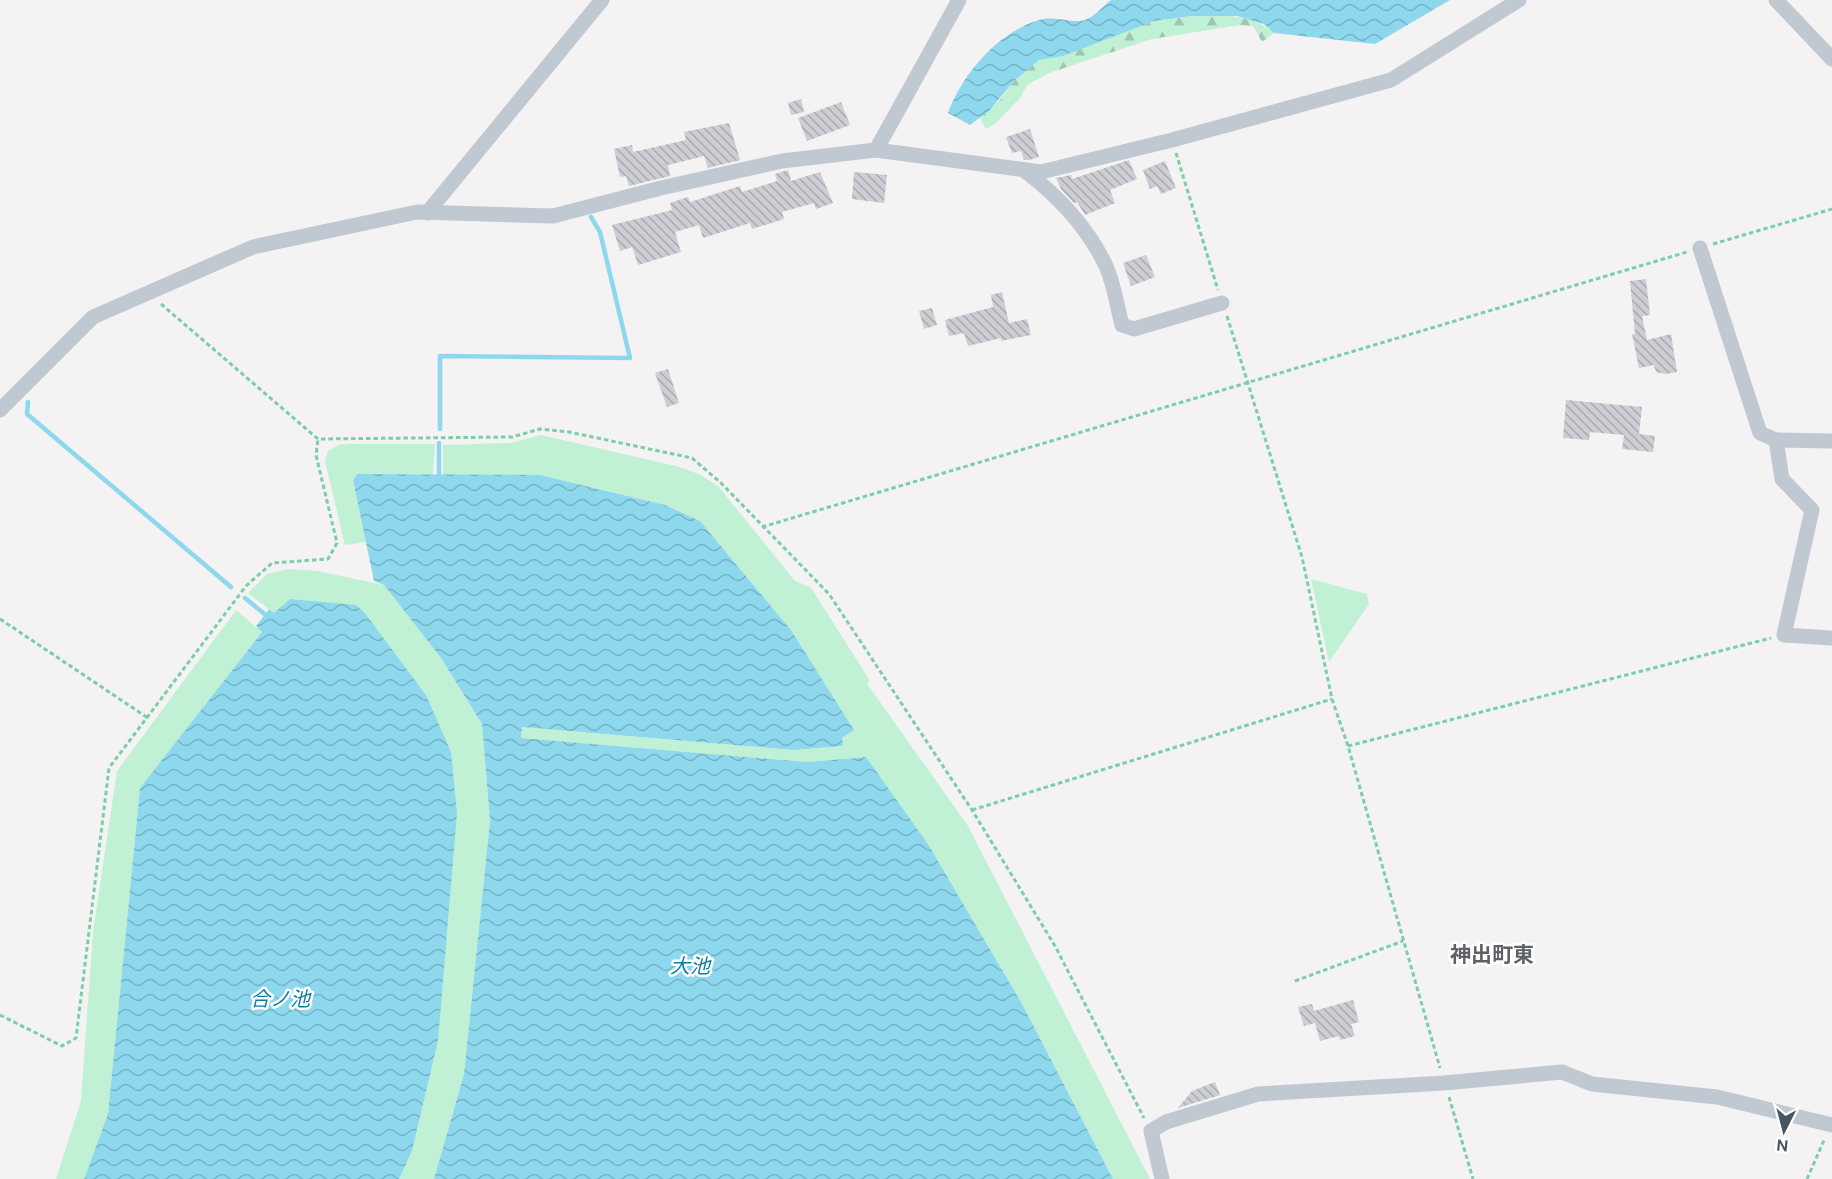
<svg xmlns="http://www.w3.org/2000/svg" width="1832" height="1179" font-family="'DM Sans','Noto Sans JP',sans-serif">
<defs>
<pattern id="forest-firs" width="22" height="20" patternUnits="userSpaceOnUse" patternTransform="scale(1.5)"><rect width="22" height="20" fill="#c1f1d5"/><path d="M5 1l3.5 6h-7zM16 11l3.5 6h-7z" fill="#9fc6b0"/></pattern>
<pattern id="water-waves" width="16" height="10" patternUnits="userSpaceOnUse" patternTransform="scale(1.5)"><rect width="16" height="10" fill="#8ed8ee"/><path d="M0 5q4-4 8 0t8 0" fill="none" stroke="#76b2c4"/></pattern>
<pattern id="building-back-hatch" width="6" height="6" patternUnits="userSpaceOnUse" patternTransform="scale(1.5)"><rect width="6" height="6" fill="#ccced4"/><path d="M-1 5l2 2M0 0l6 6M5-1l2 2" fill="none" stroke="#a8aaaf"/></pattern>
</defs>
<rect width="100%" height="100%" fill="#f4f2f2"/>
<g fill="#c1f1d5">
<path d="M541,435L680,467L701,475L719,487L794,580L811,588L869,679L868,685L968,826L1150,1179H1113L1021,1002L928,844L866,757L807,762L521,738L522,727L794,750L842,746V738L854,730L791,630L700,521L665,505L540,475H443V445L511,443Z"/>
<path d="M341,444H435L433,474H358L353,480L366,542L345,545L325,461L328,451Z"/>
<path d="M289,569L317,571L384,585L441,658L482,724L490,821L464,1074L434,1179H399L412,1151L438,1041L426,695L356,605L274,613L248,593L267,574Z"/>
<path d="M1311,579L1367,594L1369,604L1329,662Z"/>
<path d="M236,610L262,632L140,789L108,1114L84,1179H56L81,1101L93,932L117,771Z"/>
</g>
<path fill="url(#forest-firs)" d="M1191,16C1220,16 1251,12 1274,33L1262,42L1253,26L1240,25L1152,39L1049,73L1027,85L1021,97L996,123L986,129L980,118L1000,100L1013,82L1039,60L1063,55L1154,21Z"/>
<g fill="url(#water-waves)">
<path d="M1111,0H1450L1375,44L1274,33L1264,24L1237,16H1191L1154,21L1063,56L1039,60L1013,82L990,110L970,125L948,113C962,74 998,32 1039,20C1053,15 1074,24 1085,20C1094,17 1103,6 1111,0Z"/>
<path d="M358,474L540,475L665,505L700,521L791,630L854,730L842,738L843,746L794,750L522,727L521,738L807,762L866,757L928,844L1021,1002L1113,1179H434L464,1074L490,821L482,724L441,658L384,585L374,581L353,480Z"/>
<path d="M290,599L356,605L364,612L426,695L451,752L457,813L438,1041L412,1151L399,1179H84L108,1114L140,788L262,632L256,626L269,609L274,613Z"/>
</g>
<g fill="none" stroke-linecap="round" stroke-linejoin="round">
<g stroke="#8ed8ee" stroke-width="4.5">
<path d="M28,402L27,414L231,587"/>
<path d="M440,429V356L630,358L600,232L591,217"/>
<path d="M439,479V443"/>
<path d="M245,598L268,617"/>
</g>
</g>
<g fill="url(#building-back-hatch)">
<path d="M801,99L804,112L791,115L788,103Z"/>
<path d="M841,102L850,125L807,141L798,118Z"/>
<path d="M729,123L740,160L708,168L704,156L668,165L670,176L629,186L626,176L620,177L614,149L632,145L633,152L686,140L684,132Z"/>
<path d="M1030,129L1039,157L1029,160H1024L1021,151L1012,153L1006,137Z"/>
<path d="M1129,160L1137,179L1110,190L1115,203L1085,215L1077,202L1074,203L1061,189L1056,178L1071,175L1072,179Z"/>
<path d="M1165,161L1176,188L1161,194L1157,186L1150,189L1143,170Z"/>
<path d="M788,170L791,181L820,172L833,203L816,209L814,203L782,212L784,219L752,229L750,223L703,238L699,225L675,232L681,252L638,265L632,247L620,251L612,225L672,210L670,203L688,197L690,202L740,186L742,192L777,181L775,174Z"/>
<path d="M854,172L887,175L884,203L852,199Z"/>
<path d="M1146,255L1155,277L1131,286L1123,263Z"/>
<path d="M1646,279L1650,315L1642,316L1647,340L1671,334L1677,372L1665,374L1656,372L1654,365L1639,368L1632,334H1635L1630,281Z"/>
<path d="M1002,292L1009,323L1027,319L1031,335L1001,341V338L968,346L964,333L949,336L945,320L993,307L991,295Z"/>
<path d="M932,308L937,325L924,329L919,311Z"/>
<path d="M668,369L679,403L667,407L655,373Z"/>
<path d="M1566,400L1642,407L1639,434L1655,436L1653,452L1622,449L1624,435L1590,432L1589,440L1563,438Z"/>
<path d="M1353,1000L1359,1022L1351,1024L1355,1036L1340,1040L1339,1036L1320,1041L1315,1023L1304,1026L1298,1007L1312,1004L1314,1011Z"/>
<path d="M1215,1082L1220,1095L1178,1108L1192,1091Z"/>
</g>
<g fill="none" stroke-linecap="round" stroke-linejoin="round">
<g stroke="#79cfa6" stroke-width="3" stroke-dasharray="4.5 3" stroke-linecap="butt">
<path d="M1176,153L1218,290"/>
<path d="M1713,244L1832,209"/>
<path d="M161,304L318,439L512,437L540,429L569,432L692,458L721,483L829,594L972,810L1055,946L1144,1118"/>
<path d="M1227,316L1302,557L1332,699L1348,746L1440,1068"/>
<path d="M762,527L1687,252"/>
<path d="M0,619L148,718"/>
<path d="M1348,746L1771,638"/>
<path d="M972,810L1332,699"/>
<path d="M1295,981L1403,941"/>
<path d="M0,1015L62,1046L76,1038L109,768L246,586L272,563L328,559L337,543L316,455L318,439"/>
<path d="M1449,1097L1473,1179"/>
<path d="M1807,1179L1825,1138"/>
</g>
<g stroke="#c0c9d1" stroke-width="15">
<path d="M1776,0L1832,59"/>
<path d="M876,150L959,0"/>
<path d="M1025,171C1058,196 1088,228 1106,266C1114,284 1117,306 1122,325L1134,329L1222,303"/>
<path d="M427,213L602,0"/>
<path d="M1700,248L1760,433L1776,440"/>
<path d="M0,410L93,317L253,247L417,212L553,216L661,188L782,161L876,150L1041,172L1172,140L1391,80L1519,0"/>
<path d="M1832,441L1776,440L1782,479L1812,510L1784,635L1832,638"/>
<path d="M1162,1179L1151,1131L1166,1122L1258,1094L1444,1083L1562,1072L1592,1084L1717,1097L1832,1125"/>
</g>
</g>
<g text-anchor="middle" stroke-width="5" stroke-linejoin="round" paint-order="stroke">
<g font-size="20" font-style="italic" fill="#0c7fa1" stroke="#fff">
<text x="690" y="973">大池</text>
<text x="280" y="1006">合ノ池</text>
</g>
<g font-size="21" font-weight="bold" fill="#5e6267" stroke="#fff">
<text x="1492" y="962">神出町東</text>
</g>
</g>
<g transform="translate(1784 1131) rotate(186)" stroke="#ffffff" stroke-width="4.5" paint-order="stroke">
<path d="M0-4.5L10 22L0 15L-10 22Z" fill="#495560"/>
<text y="-9" font-size="16" font-weight="bold" text-anchor="middle" fill="#495560">N</text>
</g>
</svg>
